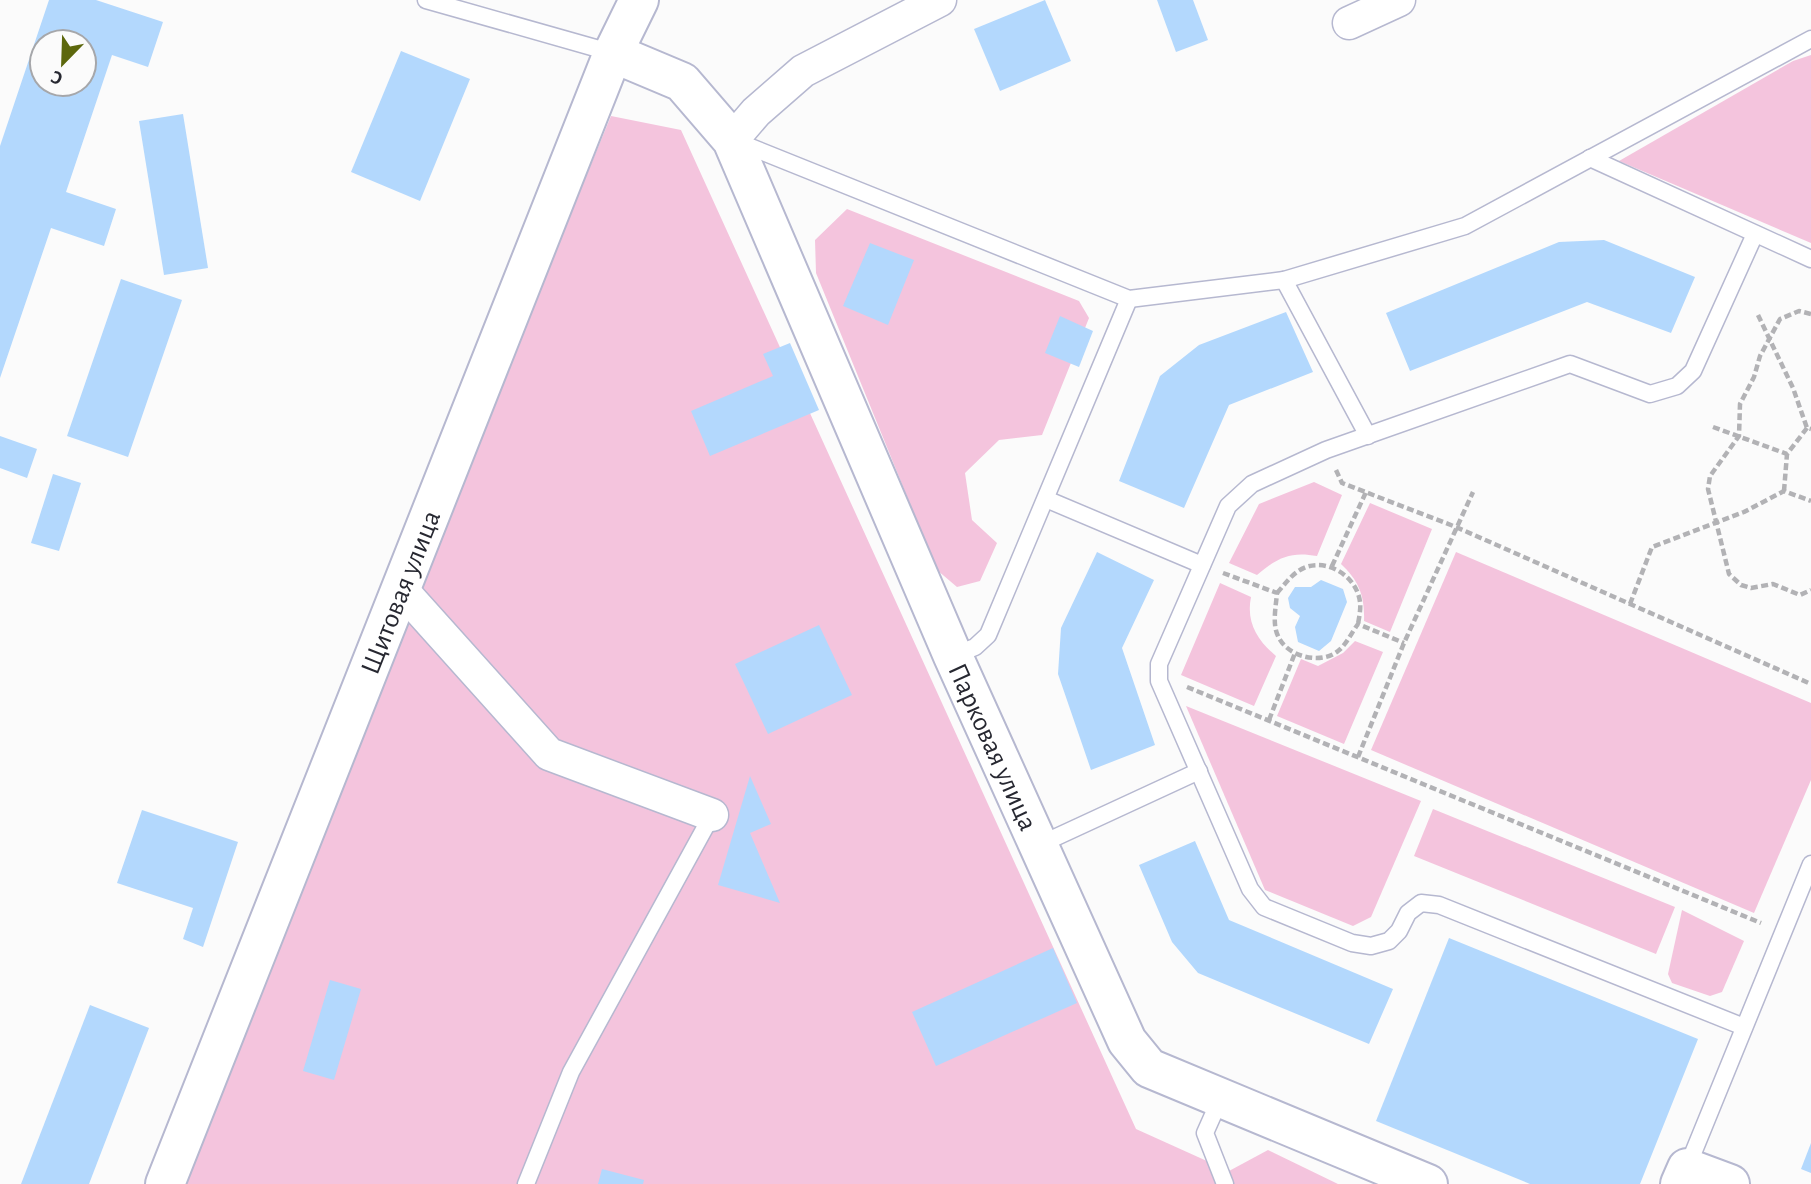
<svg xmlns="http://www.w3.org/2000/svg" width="1811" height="1184" font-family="'Alegreya Sans',sans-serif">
<rect width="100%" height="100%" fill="#fbfbfb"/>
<g fill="#f4c4dd">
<path d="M1811,55V243L1619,161L1793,61Z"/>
<path d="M611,116L681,130L1136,1129L1229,1171L1268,1150L1338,1184H186L460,481Z"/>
<path d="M847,209L1079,301L1089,318L1042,435L999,440L965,473L972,520L997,543L980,581L957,587L937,570L816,273L815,240Z"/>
<path d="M1314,482L1342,495L1317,556C1290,551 1277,558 1257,575L1229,563L1259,504Z"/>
<path d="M1370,503L1432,529L1390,632L1364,621C1365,596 1359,581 1341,564Z"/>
<path d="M1456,552L1811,703V780L1754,913L1371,750Z"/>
<path d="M1220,583L1251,597C1246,622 1257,640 1276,656L1254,706L1181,675Z"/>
<path d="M1355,641L1383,652L1344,744L1277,716L1301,659L1318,666L1343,653Z"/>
<path d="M1186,706L1421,801L1371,917L1353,926L1265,890Z"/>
<path d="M1433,809L1675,907L1656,954L1414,856Z"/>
<path d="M1682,910L1744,941L1722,992L1710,996L1672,983L1668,974Z"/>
</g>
<g fill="#b3d8fd" fill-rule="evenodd">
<path d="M49,0H96L163,22L148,67L112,55L66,192L116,209L104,246L51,228L0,378V146ZM42,42H84V84H42Z"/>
<path d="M1045,0L1071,61L1000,91L974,29Z"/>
<path d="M1157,0H1193L1208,40L1176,52Z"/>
<path d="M401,51L470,79L420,201L351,172Z"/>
<path d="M183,114L208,268L164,275L139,121Z"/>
<path d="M1604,240L1695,277L1671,333L1587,302L1410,371L1386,313L1559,242Z"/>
<path d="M870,243L914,260L888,325L843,306Z"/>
<path d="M121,279L182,300L128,457L67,436Z"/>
<path d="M1286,312L1313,372L1229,405L1184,508L1119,481L1160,376L1199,345Z"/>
<path d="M1060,316L1093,331L1079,367L1045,353Z"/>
<path d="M790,343L819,410L710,456L691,411L773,376L763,354Z"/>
<path d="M0,436L37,449L27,478L0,468Z"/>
<path d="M53,474L81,483L59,551L31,543Z"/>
<path d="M1097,552L1154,580L1122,648L1155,745L1091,770L1058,674L1061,628Z"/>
<path d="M1321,580L1343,589L1347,602L1331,641L1319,651L1298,642L1295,627L1300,616L1290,608L1288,598L1295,587H1311Z"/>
<path d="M819,625L852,695L768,734L735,664Z"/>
<path d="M750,776L771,824L750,833L780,903L718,885Z"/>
<path d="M142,810L238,842L203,947L183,939L193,908L117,883Z"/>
<path d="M1195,841L1229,920L1393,989L1369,1044L1198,973L1172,942L1139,865Z"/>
<path d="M1449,938L1698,1039L1640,1184H1530L1376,1121Z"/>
<path d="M1053,948L1077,1003L936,1066L912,1012Z"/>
<path d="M330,980L361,989L334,1080L303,1071Z"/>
<path d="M90,1005L149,1028L89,1184H21Z"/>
<path d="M1811,1143V1173L1801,1169Z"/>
<path d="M602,1169L644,1180L643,1184H598Z"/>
</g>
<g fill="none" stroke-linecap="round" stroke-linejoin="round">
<g stroke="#b6b8d0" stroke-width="19">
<g id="lane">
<path d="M426,0L613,53"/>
<path d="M738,142L1129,299L1284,280L1465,226L1811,39"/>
<path d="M1590,158L1811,259"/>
<path d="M1284,280L1368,436"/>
<path d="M1046,499L1202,565"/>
<path d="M953,656L975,647L988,635L1129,299"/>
<path d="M1039,845L1199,771"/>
<path d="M1744,1027L1439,905L1421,903L1408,913L1399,931L1389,941L1371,946L1352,943L1264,907L1250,889L1159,681V664L1228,506L1252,484L1326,450L1570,364L1650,394L1677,386L1693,371L1755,234"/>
<path d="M1221,1097L1205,1133L1225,1184"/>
<path d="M1687,1168L1811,864"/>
<path d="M526,1184L571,1072L712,815"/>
</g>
</g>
<g stroke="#b6b8d0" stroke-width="35">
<g id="street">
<path d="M1349,23L1399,0"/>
<path d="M732,140L756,112L803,71L940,0"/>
<path d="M401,589L549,754L712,815"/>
</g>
</g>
<g stroke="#b6b8d0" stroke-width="42">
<g id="secondary">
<path id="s1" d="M613,53L682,82L732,140L953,656L1127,1041L1149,1068L1428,1184"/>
<path id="s2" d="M165,1184L613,53L639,0"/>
<path d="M1680,1184L1687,1168L1730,1184"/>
</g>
</g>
<g stroke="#b2b2b5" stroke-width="4.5" stroke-dasharray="7 3.5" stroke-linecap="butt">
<path d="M1811,314L1799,311L1780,319L1760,356L1754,377L1740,404L1739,436L1710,476L1708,489L1729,574L1741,585L1751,588L1773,584L1800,595L1811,590"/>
<path d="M1758,315L1793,388L1807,428L1811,429"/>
<path d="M1713,427L1787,454"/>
<path d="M1336,470L1342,483L1456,527L1811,684"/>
<path d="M1784,491L1787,454L1807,428"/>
<path d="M1332,566L1366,492"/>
<path d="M1223,573L1277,593C1276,606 1272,624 1278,636C1287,657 1321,665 1338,651C1346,645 1352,632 1358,624L1404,643"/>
<path d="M1277,593C1286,583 1293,572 1306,567C1329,559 1357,577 1360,602C1361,609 1359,618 1358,624"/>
<path d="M1630,604L1652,547L1744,512L1784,491L1811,501"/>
<path d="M1187,687L1761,923"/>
<path d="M1269,720L1295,653"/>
<path d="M1358,757L1404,643L1473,492"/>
</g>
<use href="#lane" stroke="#fff" stroke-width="16"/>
<use href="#street" stroke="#fff" stroke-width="32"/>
<use href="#secondary" stroke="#fff" stroke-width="38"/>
</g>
<g text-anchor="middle" stroke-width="5" stroke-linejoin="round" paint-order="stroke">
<g font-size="28" fill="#272831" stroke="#fbfbfb">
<text dy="10" stroke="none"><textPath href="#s2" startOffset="637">Щитовая улица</textPath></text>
<text dy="10" stroke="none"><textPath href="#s1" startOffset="812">Парковая улица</textPath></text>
</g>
</g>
<g transform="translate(63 63) rotate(203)"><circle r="33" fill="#fbfbfb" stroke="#a6a7aa" stroke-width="2"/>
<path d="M0-5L12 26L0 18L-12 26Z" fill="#5c670c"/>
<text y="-10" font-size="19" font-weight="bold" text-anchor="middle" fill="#272831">С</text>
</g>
</svg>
